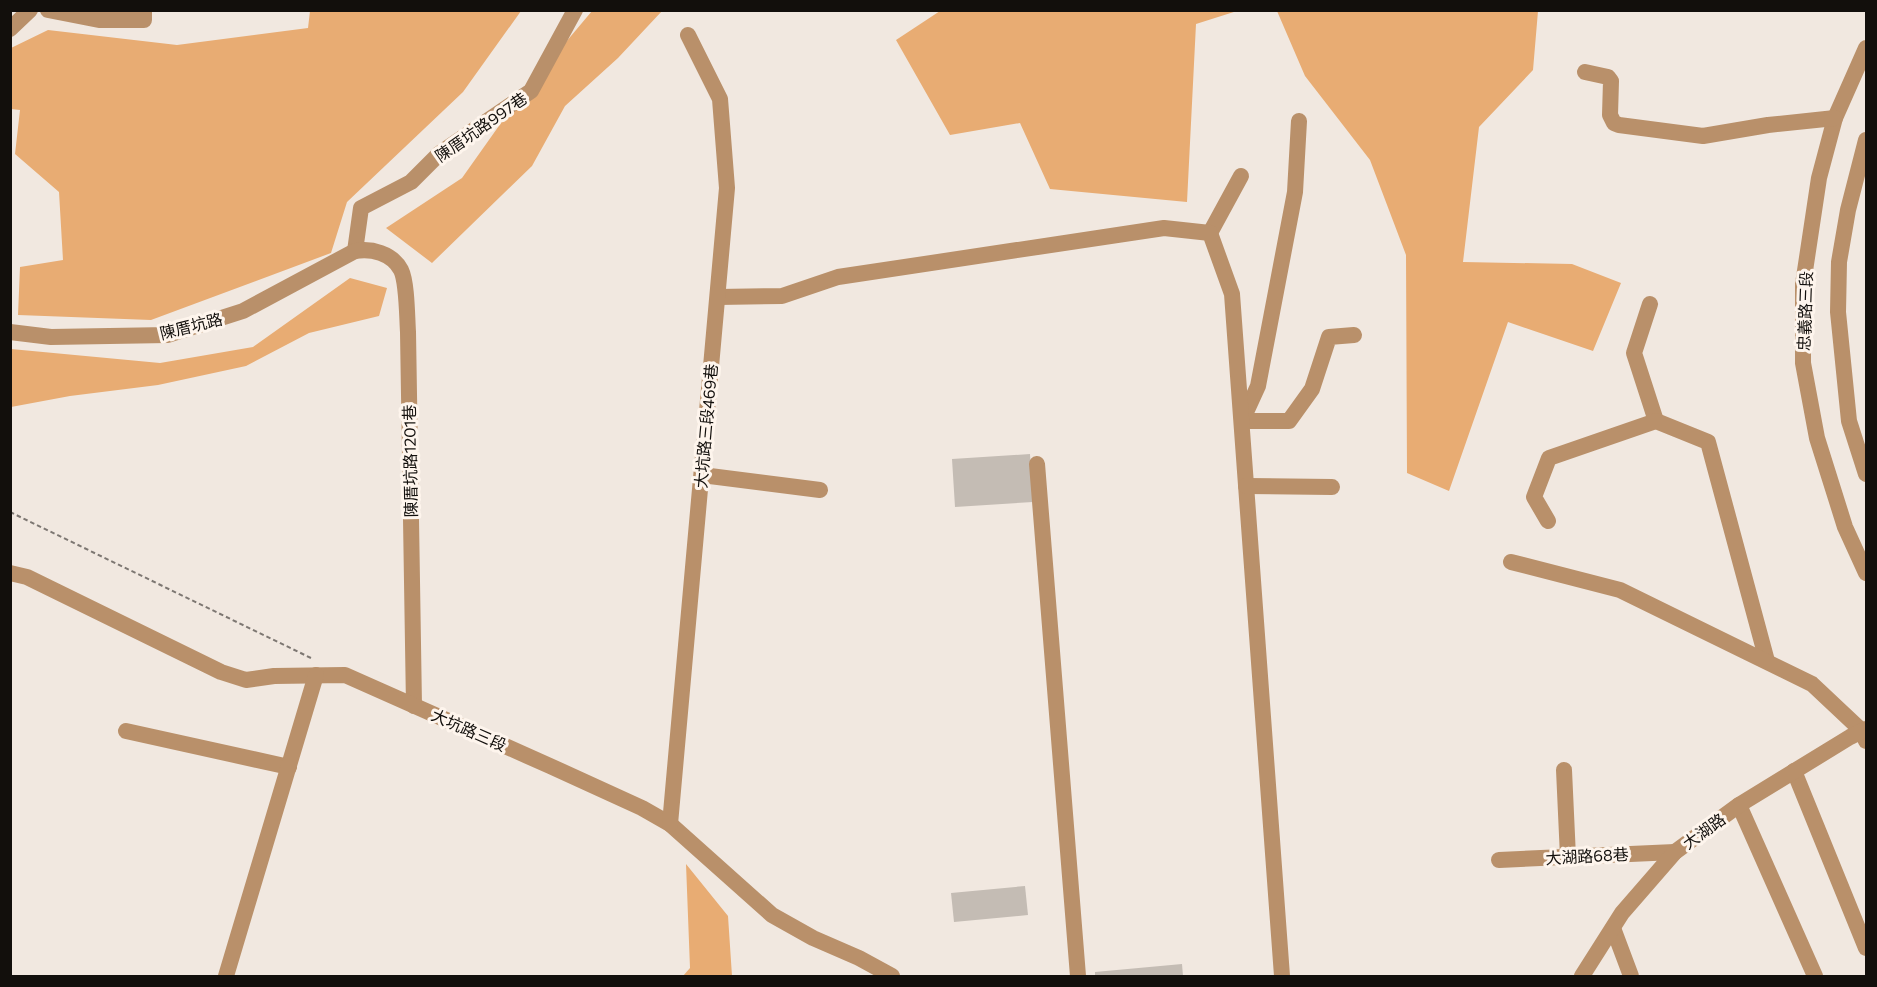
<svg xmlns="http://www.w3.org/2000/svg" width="1877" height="987" font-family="Commissioner,'Noto Sans TC',sans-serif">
<rect width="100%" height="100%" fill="#f1e8e0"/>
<g fill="#e8ac73">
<path d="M310,11H521L463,92L347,202L331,253L151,320L18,315L20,267L63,260L59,192L15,154L20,110L11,109V48L48,30L177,45L308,28Z"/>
<path d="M592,11H662L618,58L565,106L532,166L432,263L386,228L462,178L518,99Z"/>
<path d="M940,11H1237L1196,24L1187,202L1050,189L1020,123L950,135L896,40Z"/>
<path d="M1277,11H1538L1533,70L1479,127L1463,262L1572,264L1621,283L1593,351L1508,322L1449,491L1407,473L1406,255L1370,160L1305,76Z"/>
<path d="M350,278L387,288L379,316L309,333L246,366L158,385L70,396L11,407V349L160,363L253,347Z"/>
<path d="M686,864L728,916L732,976H683L690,968Z"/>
</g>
<g fill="#c4bcb4">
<path d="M1030,454L1033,502L955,507L952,459Z"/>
<path d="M1025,886L1028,915L954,922L951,893Z"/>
<path d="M1182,964L1183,976H1095V972Z"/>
</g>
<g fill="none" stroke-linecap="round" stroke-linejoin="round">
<path stroke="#7d7772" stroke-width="2" stroke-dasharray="4.5 3" stroke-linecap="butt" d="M10,512L313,659"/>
<g stroke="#b9906a" stroke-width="16">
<path d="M48,10L99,20H144V10"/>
<path d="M10,29L30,10"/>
<path d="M1866,48L1835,118L1819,178L1803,284V363L1817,438L1845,527L1866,573"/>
<path d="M1585,72L1608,77L1611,81L1610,115L1614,123L1619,125L1703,136L1768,125L1835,118"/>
<path d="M1299,121L1295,192L1258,386L1242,421H1289L1312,389L1329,337L1354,335"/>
<path d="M1866,140L1848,210L1839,262L1838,312L1849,421L1866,474"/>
<path d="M1210,233L1241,176"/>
<path d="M355,251L361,208L411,182L440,153L531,91L575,10"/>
<path d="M718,297L782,296L838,277L1164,228L1210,233L1232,294L1282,976"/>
<path d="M1650,304L1634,353L1656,421"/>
<path d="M10,332L51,337L168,335L243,311L355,251C371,248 392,253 401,270C407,282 407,317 408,332L414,706"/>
<path d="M1037,464L1078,976"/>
<path d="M702,475L820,490"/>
<path d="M1246,486L1332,487"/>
<path d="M1548,521L1534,497L1549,458L1656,421L1708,442L1767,661"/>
<path d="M1511,562L1620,590L1812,684L1862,731L1866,741"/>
<path d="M10,573L27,577L221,672L246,680L274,676L345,675L550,766L642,808L670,824L772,915L813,938L859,958L892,976"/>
<path d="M126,731L289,767"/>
<path d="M1564,770L1568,857"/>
<path d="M1794,771L1866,948"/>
<path d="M1739,805L1815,976"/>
<path d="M670,824L727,188L720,99L688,35"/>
<path d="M1499,860L1675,852"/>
<path d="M1613,928L1631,976"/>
<path d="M226,976L316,675"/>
<path d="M1582,976L1622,913L1675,852L1739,805L1850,737L1866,729"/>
</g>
</g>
<g text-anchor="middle" stroke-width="6" stroke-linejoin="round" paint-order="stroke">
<g font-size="16" fill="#120f0c" stroke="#fef5ed">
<text transform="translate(481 127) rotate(-35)" y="6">陳厝坑路997巷</text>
<text transform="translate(1805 311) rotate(-88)" y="6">忠義路三段</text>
<text transform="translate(191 326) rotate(-14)" y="6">陳厝坑路</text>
<text transform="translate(706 426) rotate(-85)" y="6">大坑路三段469巷</text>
<text transform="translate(410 461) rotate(-91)" y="6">陳厝坑路1201巷</text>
<text transform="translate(469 730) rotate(24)" y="6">大坑路三段</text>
<text transform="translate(1704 831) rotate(-36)" y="6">大湖路</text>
<text transform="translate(1587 856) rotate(-3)" y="6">大湖路68巷</text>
</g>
</g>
<rect width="1877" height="987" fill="none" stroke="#120f0c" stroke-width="24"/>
</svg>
